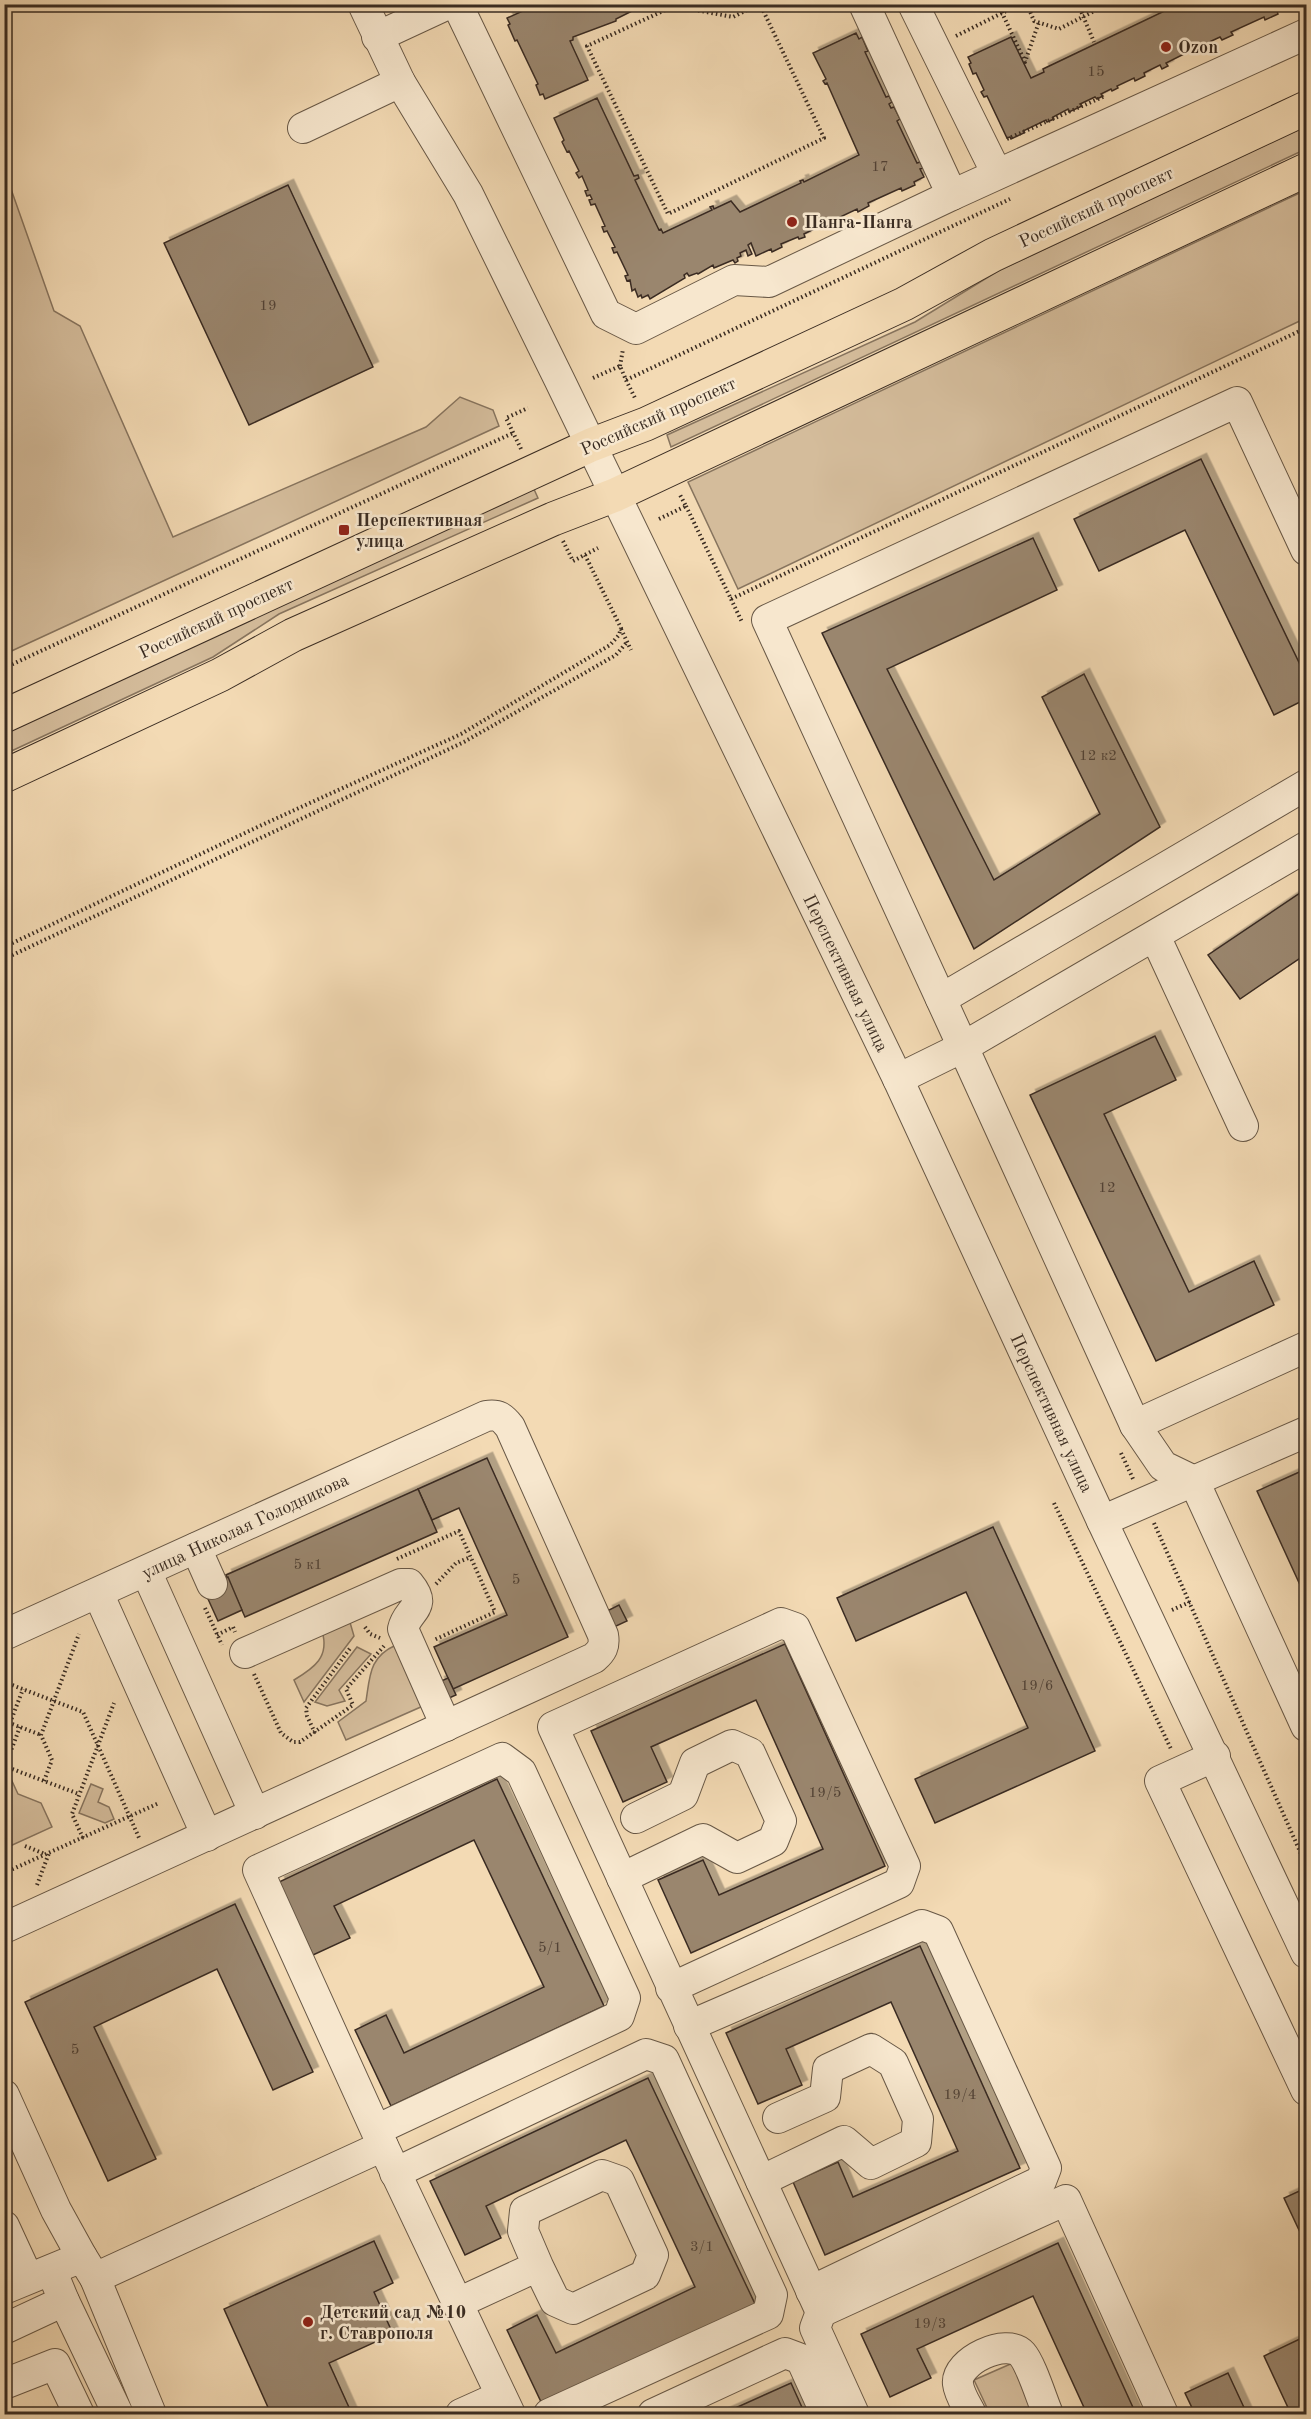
<svg xmlns="http://www.w3.org/2000/svg" width="1311" height="2419" font-family="'Old Standard TT',serif">
<defs>
<filter id="shadow"><feDropShadow dx="5.5" dy="-5.5" stdDeviation="0" flood-color="#0004"/></filter>
</defs>
<rect width="100%" height="100%" fill="#f3dab4"/>
<filter id="stains"><feTurbulence type="fractalNoise" baseFrequency=".00333" numOctaves="4"/><feColorMatrix values="0 0 0 0 .2 0 0 0 0 .09 0 0 0 0 .02 0 0 0 .5 -.17"/></filter>
<radialGradient id="worn" r=".72"><stop offset=".6" stop-color="#630" stop-opacity="0"/><stop offset="1" stop-color="#630" stop-opacity=".3"/></radialGradient>
<g fill="#d4bc9b" stroke="#87745e" stroke-width="1.5">
<path d="M1306,126V149L671,447L667,435L915,322L998,271Z"/>
<path d="M5,172L54,311L80,326L173,537L426,427L460,397L493,410L499,426L5,654Z"/>
<path d="M1306,190V318L738,589L688,482Z"/>
<path d="M533,487L538,498L279,614L213,657L5,754L4,732Z"/>
<path d="M349,1619L354,1636L304,1702L294,1680C314,1668 330,1657 322,1631Z"/>
<path d="M396,1645L423,1706L346,1740L338,1722L366,1701C370,1676 369,1657 396,1645Z"/>
<path d="M357,1647L371,1654L339,1690L345,1701L327,1706L315,1702Z"/>
<path d="M4,1777L11,1779L18,1794L41,1803L52,1827L8,1847L4,1839Z"/>
<path d="M91,1784L103,1789L98,1802L109,1807L114,1819L105,1823L79,1813Z"/>
<path d="M1015,2362L1038,2414H990L974,2380Z"/>
</g>
<g fill="#9a866e" stroke="#3a2c22" stroke-width="1.5" filter="url(#shadow)">
<path d="M527,4H646L616,19V21L573,37V40L570,41L588,80L545,99L543,94L540,95L536,85L538,84L517,40L515,41L508,25L510,24L507,18L523,11L521,7Z"/>
<path d="M1179,4L1287,6L1277,11L1278,14L1265,20L1264,17L1231,32L1233,35L1222,40L1220,37L1203,45L1204,49L1192,54L1190,51L1166,63L1168,66L1162,69L1160,65L1144,73L1145,76L1135,81L1134,78L1117,86L1118,88L1112,91L1111,89L1101,94L1103,96L1097,99L1095,97L1080,104L1082,106L1069,112L1068,109L1053,117L1054,119L1047,122L1046,120L1023,131L1024,133L1011,139L1010,137L1007,138L987,96L984,97L981,92L984,90L976,73L973,74L969,64L971,63L968,57L1011,37L1031,78L1044,72L1043,69Z"/>
<path d="M856,33L859,39L862,37L868,51L865,52L886,97L889,96L892,102L889,104L891,108L894,107L900,119L897,121L917,163L920,162L923,168L920,169L924,177L914,182L915,185L902,191L901,188L868,203L869,206L858,212L857,209L840,217L841,219L829,225L828,222L804,234L805,237L799,239L798,237L781,244L782,247L772,252L771,249L756,256L751,243L748,245L752,254L748,256L746,250L740,253L741,256L737,258L738,261L735,263L733,260L714,268L713,265L698,274L697,273L689,276L687,273L684,275L685,278L650,299L648,295L642,298L641,295L638,297L635,289L632,291L630,280L627,281L625,276L628,275L617,252L614,253L612,248L615,247L607,231L604,232L602,227L605,226L595,204L591,205L589,200L592,199L590,195L587,196L585,191L588,190L582,176L579,178L576,173L579,171L569,151L567,152L562,142L564,140L554,118L597,98L634,176L638,175L639,178L635,180L659,230L661,229L663,233L712,210L710,207L713,206L714,209L731,201L740,212L801,183L800,181L803,180L804,182L859,155L827,83L825,84L823,81L826,79L813,53Z"/>
<path d="M288,185L373,367L249,425L164,243Z"/>
<path d="M1201,459L1306,677V699L1274,715L1185,530L1099,571L1074,519Z"/>
<path d="M1033,538L1057,590L887,669L994,880L1100,814L1042,697L1084,674L1160,827L974,949L822,633Z"/>
<path d="M1306,889V954L1240,999L1208,955Z"/>
<path d="M1155,1036L1176,1080L1104,1114L1189,1292L1254,1261L1274,1305L1156,1361L1030,1095Z"/>
<path d="M487,1458L568,1637L453,1689L434,1647L507,1615L459,1508L432,1520L418,1489Z"/>
<path d="M1306,1469V1598L1257,1491Z"/>
<path d="M418,1489L437,1532L245,1617L226,1575Z"/>
<path d="M993,1527L1095,1751L935,1823L915,1779L1028,1728L966,1592L856,1641L837,1598Z"/>
<path d="M228,1577L242,1610L218,1621L203,1588Z"/>
<path d="M619,1605L627,1621L614,1627L607,1611Z"/>
<path d="M785,1644L885,1866L691,1953L658,1880L703,1860L719,1895L823,1849L756,1700L651,1747L667,1782L623,1802L591,1731Z"/>
<path d="M448,1678L456,1695L447,1699L439,1682Z"/>
<path d="M497,1779L604,2006L391,2106L355,2030L386,2015L404,2053L544,1987L474,1840L334,1906L350,1938L313,1955L279,1882Z"/>
<path d="M235,1904L313,2072L273,2090L217,1969L94,2027L156,2159L108,2181L25,2002Z"/>
<path d="M920,1946L1020,2168L825,2255L793,2182L838,2162L853,2197L958,2151L891,2002L786,2049L802,2085L758,2104L726,2033Z"/>
<path d="M648,2078L756,2306L543,2406L507,2330L537,2315L556,2353L695,2287L626,2140L486,2206L501,2238L465,2255L430,2181Z"/>
<path d="M1306,2188V2245L1284,2198Z"/>
<path d="M374,2241L393,2283L374,2292L393,2334L329,2363L352,2414H271L224,2309Z"/>
<path d="M1058,2243L1136,2414H1087L1033,2296L917,2349L931,2378L890,2397L861,2334Z"/>
<path d="M1306,2336V2414H1291L1264,2356Z"/>
<path d="M1228,2373L1247,2414H1195L1185,2393Z"/>
<path d="M791,2383L805,2414H722Z"/>
</g>
<g fill="none" stroke-linecap="round" stroke-linejoin="round">
<g stroke="#685846" stroke-width="32">
<g id="minor">
<path d="M363,4L400,82L468,194L559,379L898,1079L1102,1521L1306,1953"/>
<path d="M457,4L606,314L636,329L734,280L769,282L952,195L864,4"/>
<path d="M913,4L997,174"/>
<path d="M377,37L448,4"/>
<path d="M303,128L400,82"/>
<path d="M952,195L1306,34"/>
<path d="M1306,550L1237,402L767,620L963,1047L1306,847"/>
<path d="M1155,936L1243,1126"/>
<path d="M941,999L1306,785"/>
<path d="M898,1079L963,1047L1135,1425L1163,1466L1194,1481L1306,1726"/>
<path d="M1135,1425L1306,1347"/>
<path d="M1102,1521L1306,1432"/>
<path d="M196,1548L212,1584"/>
<path d="M146,1571L255,1814"/>
<path d="M98,1593L207,1836"/>
<path d="M4,1635L486,1416C498,1414 502,1417 510,1427L603,1635C605,1646 602,1651 594,1658L4,1928"/>
<path d="M245,1653L401,1584H409C429,1608 407,1609 403,1629L446,1726"/>
<path d="M1215,1756L1160,1781L1306,2090"/>
<path d="M622,1878L703,1839L737,1858L773,1841L781,1821L750,1753L732,1745L695,1763L683,1795L636,1818"/>
<path d="M671,1988L899,1883L905,1866L795,1628L781,1623L553,1727L821,2312"/>
<path d="M689,2026L922,1925L938,1931L1046,2168L1041,2181L811,2291"/>
<path d="M4,2095L56,2210L82,2257"/>
<path d="M376,2130L619,2016L625,1998L521,1772L502,1758L258,1870L383,2146"/>
<path d="M395,2173L646,2054L664,2060L772,2295L768,2314L549,2414"/>
<path d="M761,2181L844,2141L871,2164L916,2142L918,2119L893,2063L871,2049L828,2069L825,2097L778,2118"/>
<path d="M4,2226L28,2278"/>
<path d="M95,2278L383,2146L510,2414"/>
<path d="M4,2289L82,2257L95,2278L151,2414"/>
<path d="M64,2301L118,2414"/>
<path d="M458,2303L538,2266L555,2301L573,2309L645,2275L653,2255L619,2181L602,2175L525,2211L523,2231L538,2266"/>
<path d="M4,2329L64,2301L57,2284"/>
<path d="M4,2384L55,2364L79,2414"/>
<path d="M461,2414L501,2396"/>
<path d="M653,2414L785,2353L801,2359L826,2414"/>
<path d="M854,2414L815,2328L821,2312L1066,2200L1163,2414"/>
<path d="M971,2414C967,2406 959,2394 958,2384C955,2361 1007,2337 1022,2354C1031,2364 1042,2400 1048,2414"/>
</g>
</g>
<g stroke="#3a2c22" stroke-width="35">
<g id="major">
<path d="M4,716L591,445L646,424L904,304L993,255L1306,108"/>
<path d="M4,776L220,675L293,635L553,519L615,495L1306,170"/>
</g>
</g>
<g stroke="#3a2c22" stroke-width="4" stroke-dasharray="1.5 3" stroke-linecap="butt">
<path d="M759,4L733,17L674,6L587,46L668,214L824,138L760,4"/>
<path d="M998,4L1025,62L1039,22"/>
<path d="M1027,4L1034,21L1059,29L1108,4"/>
<path d="M1078,4L1094,42"/>
<path d="M1162,4L1164,9"/>
<path d="M1298,9L1306,5"/>
<path d="M956,36L1020,4"/>
<path d="M1007,139L1105,96"/>
<path d="M620,366L623,349"/>
<path d="M593,378L620,366L626,380L1010,199"/>
<path d="M626,380L636,400"/>
<path d="M521,449L506,418L528,408"/>
<path d="M686,506L731,599L1306,328"/>
<path d="M659,519L686,506L679,493"/>
<path d="M563,541L573,561L598,548"/>
<path d="M731,599L742,622"/>
<path d="M621,629L631,650"/>
<path d="M4,668L513,433"/>
<path d="M4,947L264,824L461,734L610,645L619,635L621,628L585,555"/>
<path d="M4,959L464,742L616,655L627,642"/>
<path d="M1121,1453L1134,1481"/>
<path d="M1054,1503L1171,1749"/>
<path d="M1154,1523L1306,1865"/>
<path d="M397,1559L459,1531L495,1612L434,1640"/>
<path d="M436,1584L456,1563L471,1557"/>
<path d="M205,1608L222,1645"/>
<path d="M1172,1610L1190,1602"/>
<path d="M365,1627L370,1634L380,1638"/>
<path d="M217,1635L233,1627L235,1632"/>
<path d="M254,1674L281,1733L293,1742H300L353,1705L346,1689L384,1646"/>
<path d="M4,1682L83,1712L140,1840"/>
<path d="M4,1721L41,1735"/>
<path d="M10,1723L23,1689"/>
<path d="M315,1733L307,1716L306,1708L351,1647"/>
<path d="M4,1766L79,1794"/>
<path d="M5,1766L20,1727"/>
<path d="M44,1781L52,1760L41,1735L79,1634"/>
<path d="M83,1838L72,1814L114,1703"/>
<path d="M25,1846L45,1854"/>
<path d="M4,1873L159,1803"/>
<path d="M37,1885L49,1853"/>
</g>
<use href="#minor" stroke="#f7e7ce" stroke-width="30"/>
<use href="#major" stroke="#f3dab4" stroke-width="33"/>
</g>
<g fill="#8f2418" stroke="#f7e7ce" stroke-width="2">
<circle cx="1166" cy="47" r="6"/>
<circle cx="792" cy="222" r="6"/>
<rect x="338" y="524" width="12" height="12" rx="3"/>
<circle cx="308" cy="2322" r="6"/>
</g>
<g text-anchor="middle" stroke-width="5" stroke-linejoin="round" paint-order="stroke">
<g font-size="15" fill="#524235">
<text x="1096" y="76">15</text>
<text x="880" y="171">17</text>
<text x="268" y="310">19</text>
<text x="1098" y="760">12 к2</text>
<text x="1107" y="1192">12</text>
<text x="308" y="1569">5 к1</text>
<text x="516" y="1584">5</text>
<text x="1037" y="1690">19/6</text>
<text x="825" y="1797">19/5</text>
<text x="550" y="1952">5/1</text>
<text x="75" y="2054">5</text>
<text x="960" y="2099">19/4</text>
<text x="702" y="2251">3/1</text>
<text x="930" y="2328">19/3</text>
</g>
<g font-size="18" font-weight="bold" fill="#3a2c22" stroke="#f7e7ce" text-anchor="start">
<text x="1178" y="53">Ozon</text>
<text x="804" y="228">Панга-Панга</text>
<text x="356" y="526">Перспективная<tspan x="356" dy="21">улица</tspan></text>
<text x="320" y="2318">Детский сад №10<tspan x="320" dy="21">г. Ставрополя</tspan></text>
</g>
<g font-size="18" fill="#3a2c22" stroke="#f7e7ce">
<text transform="translate(1096 207) rotate(-25)" y="6">Российский проспект</text>
<text transform="translate(658 416) rotate(-24)" y="6">Российский проспект</text>
<text transform="translate(216 618) rotate(-25)" y="6">Российский проспект</text>
<text transform="translate(846 973) rotate(64)" y="6">Перспективная улица</text>
<text transform="translate(1052 1413) rotate(65)" y="6">Перспективная улица</text>
<text transform="translate(245 1526) rotate(-25)" y="6">улица Николая Голодникова</text>
</g>
</g>
<rect width="1311" height="2419" fill="none" stroke="#f3dab4" stroke-width="24"/>
<rect x="6" y="6" width="1299" height="2407" fill="none" stroke="#3a2c22" stroke-width="3"/>
<rect x="12" y="12" width="1287" height="2395" fill="none" stroke="#3a2c22" stroke-width="1.5"/>
<rect width="100%" height="100%" filter="url(#stains)"/>
<rect width="100%" height="100%" fill="url(#worn)"/>
</svg>
